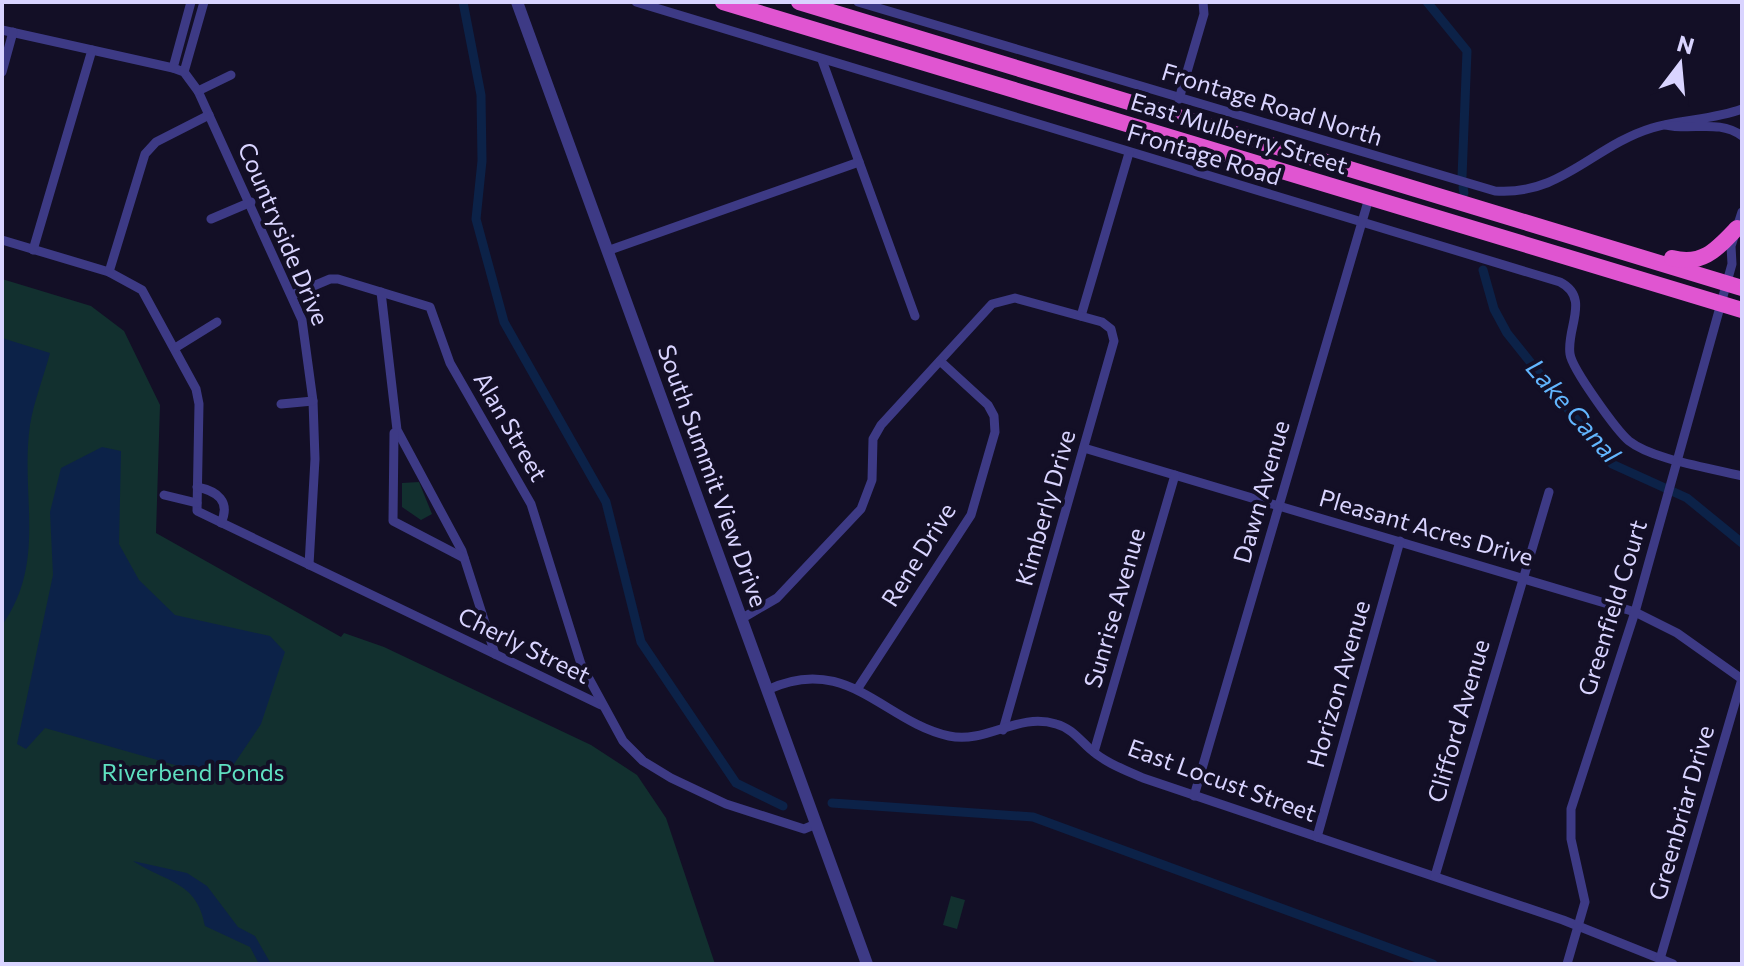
<svg xmlns="http://www.w3.org/2000/svg" width="1744" height="966" font-family="Commissioner,sans-serif">
<rect width="100%" height="100%" fill="#130f26"/>
<g fill="#12302f">
<path d="M2,279L91,306L124,331L160,405L156,533L341,637L344,633L384,647L591,745L637,775L666,818L715,964H2Z"/>
<path d="M419,482L432,514L421,520L402,507V483Z"/>
<path d="M951,896L965,900L957,929L943,925Z"/>
</g>
<g fill="#0c2248">
<path d="M2,338L50,353C44,376 34,401 30,425C20,496 47,560 3,624Z"/>
<path d="M102,447L121,451L119,544L139,580L175,615L270,636L285,652L261,724L232,767L203,773L45,728L26,749L17,744L53,575L50,512L61,468Z"/>
<path d="M133,861L187,873L207,886L238,927L255,936L271,964H259L250,947L205,926C197,881 167,883 133,861Z"/>
</g>
<g fill="none" stroke-linecap="round" stroke-linejoin="round">
<g stroke="#0c2248" stroke-width="9">
<path d="M463,2L481,95L482,161L476,219L504,322L606,502L641,642L736,783L783,806"/>
<path d="M1427,2L1467,51L1462,177"/>
<path d="M1463,187L1464,193"/>
<path d="M1483,270L1494,309L1507,333L1612,464L1687,498L1742,543"/>
<path d="M832,803L1033,817L1433,964"/>
</g>
<g stroke="#3d3a85" stroke-width="9">
<path d="M636,2L1560,282C1591,298 1566,328 1570,354C1572,369 1617,431 1629,441C1653,460 1712,468 1742,476"/>
<path d="M858,2L1495,191C1561,196 1593,146 1652,128C1681,119 1713,120 1742,109"/>
<path d="M2,30L173,68L184,72L198,91L302,320L313,401L315,459L309,565"/>
<path d="M822,60L915,316"/>
<path d="M173,68L191,2"/>
<path d="M2,72L13,32"/>
<path d="M184,72L204,2"/>
<path d="M198,91L231,75"/>
<path d="M1179,99L1204,14L1203,2"/>
<path d="M1666,125C1692,131 1719,119 1742,136"/>
<path d="M211,219L251,202"/>
<path d="M2,240L109,272L142,290L196,389L199,404L197,511L601,705"/>
<path d="M33,250L92,50"/>
<path d="M607,251L859,162"/>
<path d="M109,272L145,154L156,142L209,115"/>
<path d="M381,292L397,430L462,551L495,654"/>
<path d="M292,295L330,279H338L430,307L450,363L531,504L581,664L623,741L643,761L671,778L726,804L804,829L816,824"/>
<path d="M1081,316L1129,153"/>
<path d="M175,348L217,322"/>
<path d="M281,404L313,401"/>
<path d="M394,433L393,521L464,558"/>
<path d="M1084,448L1635,612L1677,633L1742,679"/>
<path d="M197,487C217,491 231,501 221,523"/>
<path d="M164,495L197,503"/>
<path d="M741,619L777,598L861,509L872,480L873,439L881,425L992,304L1015,298L1102,322L1111,329L1114,341L1003,730"/>
<path d="M858,688L971,515L995,432L994,416L988,405L940,361"/>
<path d="M767,690C847,652 884,722 949,736C987,744 1018,712 1056,724C1071,728 1079,739 1090,749C1104,762 1125,770 1143,778L1563,920L1673,964"/>
<path d="M1094,752L1175,475"/>
<path d="M1194,796L1369,198"/>
<path d="M1317,837L1400,541"/>
<path d="M1435,876L1549,492"/>
<path d="M1660,959L1742,679"/>
<path d="M1567,964L1585,902L1571,839V809L1635,612L1732,264L1731,246L1742,212"/>
</g>
<path stroke="#3d3a85" stroke-width="12" d="M517,2L867,964"/>
<g stroke="#e055d1" stroke-width="16">
<path d="M723,2L1742,310"/>
<path d="M799,2L1742,288"/>
<path d="M1672,258C1703,266 1717,249 1737,228"/>
</g>
</g>
<g text-anchor="middle" stroke-width="8" stroke-linejoin="round" paint-order="stroke">
<g font-size="24" fill="#d9d4ff" stroke="#130f26">
<text transform="translate(1272 105) rotate(17)" y="8">Frontage Road North</text>
<text transform="translate(1239 134) rotate(17)" y="8">East Mulberry Street</text>
<text transform="translate(1204 155) rotate(17)" y="8">Frontage Road</text>
<text transform="translate(283 234) rotate(67)" y="8">Countryside Drive</text>
<text transform="translate(510 427) rotate(60)" y="8">Alan Street</text>
<text transform="translate(712 476) rotate(70)" y="8">South Summit View Drive</text>
<text transform="translate(1262 492) rotate(-74)" y="8">Dawn Avenue</text>
<text transform="translate(1046 508) rotate(-74)" y="8">Kimberly Drive</text>
<text transform="translate(1426 528) rotate(16)" y="8">Pleasant Acres Drive</text>
<text transform="translate(919 555) rotate(-58)" y="8">Rene Drive</text>
<text transform="translate(1115 608) rotate(-74)" y="8">Sunrise Avenue</text>
<text transform="translate(1613 608) rotate(-73)" y="8">Greenfield Court</text>
<text transform="translate(524 646) rotate(26)" y="8">Cherly Street</text>
<text transform="translate(1339 684) rotate(-74)" y="8">Horizon Avenue</text>
<text transform="translate(1459 721) rotate(-74)" y="8">Clifford Avenue</text>
<text transform="translate(1222 781) rotate(20)" y="8">East Locust Street</text>
<text transform="translate(1682 813) rotate(-74)" y="8">Greenbriar Drive</text>
</g>
<g font-size="24" fill="#5fe0c0" stroke="#130f26">
<text x="193" y="781">Riverbend Ponds</text>
</g>
<g font-size="26" font-style="italic" fill="#62b6ff" stroke="#130f26">
<text transform="translate(1573 411) rotate(49)" y="9">Lake Canal</text>
</g>
</g>
<rect width="1744" height="966" fill="none" stroke="#d9d4ff" stroke-width="8"/>
<g transform="translate(1680 64) rotate(16)" stroke="#130f26" stroke-width="6" paint-order="stroke">
<path d="M0-6L14 30L0 20L-14 30Z" fill="#d9d4ff"/>
<text y="-12" font-size="22" font-weight="bold" text-anchor="middle" fill="#d9d4ff">N</text>
</g>
</svg>
